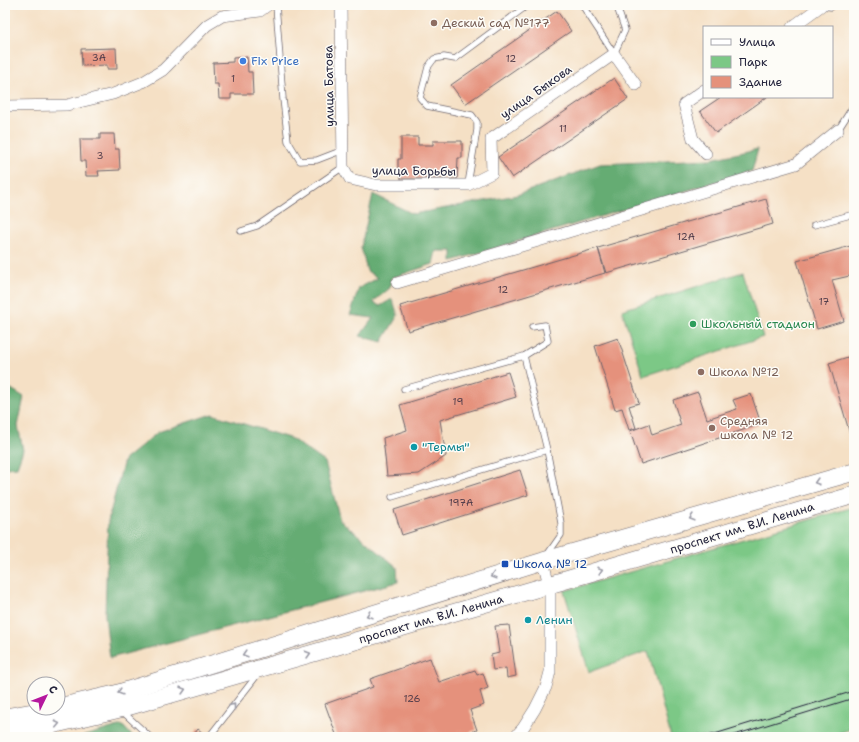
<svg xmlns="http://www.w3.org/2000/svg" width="859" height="742" font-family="'Shantell Sans',sans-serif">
<rect width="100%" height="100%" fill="#fdfcf7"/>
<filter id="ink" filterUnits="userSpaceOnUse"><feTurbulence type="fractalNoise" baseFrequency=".025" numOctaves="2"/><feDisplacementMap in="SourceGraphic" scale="8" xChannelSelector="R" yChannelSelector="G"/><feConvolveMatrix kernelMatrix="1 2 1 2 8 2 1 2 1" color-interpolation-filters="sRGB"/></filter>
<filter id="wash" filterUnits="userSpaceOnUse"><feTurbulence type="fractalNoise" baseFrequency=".012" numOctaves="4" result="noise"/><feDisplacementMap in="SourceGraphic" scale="16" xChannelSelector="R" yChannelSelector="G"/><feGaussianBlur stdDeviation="0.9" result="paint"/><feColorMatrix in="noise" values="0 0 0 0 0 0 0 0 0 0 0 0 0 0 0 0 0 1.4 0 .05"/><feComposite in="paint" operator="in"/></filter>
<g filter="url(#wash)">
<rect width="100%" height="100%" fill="#f5e0c5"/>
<g fill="#7cc886" stroke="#4f7560">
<path d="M743,272L763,337L643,376L622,310Z"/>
<path d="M854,507V728L827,737H671L648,651L589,672L564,591Z"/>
</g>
<g fill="#65ac73" stroke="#446757">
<path d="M758,149L752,171L452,261V251H436L433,264L391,278L390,288L373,302L380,306L392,299L398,315L382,342L360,336L373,318L350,315L359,288L378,278L367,271L361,247L373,194L413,214L517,195L600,164L711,159Z"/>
<path d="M5,385L24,397L18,426L23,450L17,467L5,468Z"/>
<path d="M212,414L292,439L325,462L340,520L397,567L398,582L110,658L105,615L108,521L124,460L158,432Z"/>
<path d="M122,725L133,737H81Z"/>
</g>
<g id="blocks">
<g fill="#e5917b">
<path d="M557,11L571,31L465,104L451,85Z"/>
<path d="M116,48L117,69H107V65L82,66L81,49Z"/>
<path d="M247,57L248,72H252L253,94H231V99H219L218,84H214L213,63L233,62V58Z"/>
<path d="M614,78L628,99L512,178L498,157Z"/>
<path d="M721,97H767L716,133L700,111Z"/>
<path d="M100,134H114L115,149H119L120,170L98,171L99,176H86L85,161H81L80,139H100Z"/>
<path d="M401,137H418V145H433V141H462V158H458L457,179H401V174H398V159H401Z"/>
<path d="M766,199L773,224L606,273L598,248Z"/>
<path d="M854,245V275L832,280L844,321L817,329L797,261Z"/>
<path d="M598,248L605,273L408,331L400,306Z"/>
<path d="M618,338L639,403L629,406L636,428L629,430L622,408L615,410L595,346Z"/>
<path d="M854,355V433L850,434L829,363Z"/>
<path d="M508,372L516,397L440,420L446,456L419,474L387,476L383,438L407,430L400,405Z"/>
<path d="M698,392L707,419L737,409L733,400L751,394L761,424L641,464L630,431L649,424L652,435L681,425L673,400Z"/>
<path d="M520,470L528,495L402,535L394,510Z"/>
<path d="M509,625L516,676L507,678L506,668L493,670L491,655L499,653L495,626Z"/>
<path d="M430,658L439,682L475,670L477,675L483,673L488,688L480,691L484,705L470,710L477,730L456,737H337L325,704L373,687L370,679Z"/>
<path d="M198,729L208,737H192Z"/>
</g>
</g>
</g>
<g filter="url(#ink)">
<use href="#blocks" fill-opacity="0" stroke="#6c646b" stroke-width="1"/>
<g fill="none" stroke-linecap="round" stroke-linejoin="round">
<g stroke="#6c646b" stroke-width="7">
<g id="service">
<path d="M276,5L283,99L288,141L300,161L317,160L343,150"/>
<path d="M582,5L614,54"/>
<path d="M821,6L831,7L834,5"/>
<path d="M614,54L625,30L618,10V5"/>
<path d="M838,130L854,105"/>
<path d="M468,184L477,130V122L472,115L427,106L420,98L428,67L434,59L444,57L455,59L528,5"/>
<path d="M814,225L854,214"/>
<path d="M241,231L257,226L343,167"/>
<path d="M524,356L548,341L545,325L532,327"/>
<path d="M404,389L524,356L547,450L561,523V535L547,555"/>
<path d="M392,497L547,450"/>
<path d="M123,712L150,737"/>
<path d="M209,737L258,674"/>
</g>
</g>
<g stroke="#6c646b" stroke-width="12">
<g id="minor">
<path d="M341,5L343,167L350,179L376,185H468L492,173L491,139L614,54L636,85"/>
<path d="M792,27L821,6L820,5"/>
<path d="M704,90L684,104L693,139L706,154"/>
<path d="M5,106L67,105L113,94L143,82L163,70L207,25L222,16L260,11L268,5"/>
<path d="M397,283L796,164L838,130"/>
<path d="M515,737L523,728L535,709L546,687L550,672V594L549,585L543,561"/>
</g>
</g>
<g stroke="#6c646b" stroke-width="18">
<g id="primary">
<path d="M58,707L115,694L543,561L854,472"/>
<path d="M5,717L55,708"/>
<path d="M5,732L52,725L120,709L549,585L854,495"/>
</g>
</g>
<use href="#service" stroke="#fff" stroke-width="5.5"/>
<use href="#minor" stroke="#fff" stroke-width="11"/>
<use href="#primary" stroke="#fff" stroke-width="17"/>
<g stroke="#22223b" stroke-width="1">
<path d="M705,737L854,691"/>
<path d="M728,737L854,698"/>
</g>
</g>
<defs><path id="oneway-chevron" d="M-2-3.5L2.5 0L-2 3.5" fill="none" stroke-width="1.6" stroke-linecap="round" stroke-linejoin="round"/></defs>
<g stroke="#9c9ca7">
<use href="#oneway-chevron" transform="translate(817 482) rotate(164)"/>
<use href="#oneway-chevron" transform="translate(692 518) rotate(164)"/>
<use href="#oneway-chevron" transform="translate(600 570) rotate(-17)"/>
<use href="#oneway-chevron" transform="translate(493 576) rotate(163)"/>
<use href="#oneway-chevron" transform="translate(369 615) rotate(163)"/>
<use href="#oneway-chevron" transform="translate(245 654) rotate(163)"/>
<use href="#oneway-chevron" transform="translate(308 654) rotate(-16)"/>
<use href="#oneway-chevron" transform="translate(183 690) rotate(-16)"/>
<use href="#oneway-chevron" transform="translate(120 692) rotate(163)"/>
<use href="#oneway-chevron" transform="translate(233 706) rotate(-52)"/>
<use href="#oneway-chevron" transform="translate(57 724) rotate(-13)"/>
</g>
</g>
<g fill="#8d6e63" stroke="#fdfcf7" stroke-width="1.5">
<circle cx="434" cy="23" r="4"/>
<circle cx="701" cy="372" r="4"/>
<circle cx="712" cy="428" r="4"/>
</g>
<circle fill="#3f7fe0" stroke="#fdfcf7" stroke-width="1.5" cx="243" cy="61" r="4"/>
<circle fill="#2e9e5b" stroke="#fdfcf7" stroke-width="1.5" cx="693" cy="324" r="4"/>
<g fill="#0f9aa8" stroke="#fdfcf7" stroke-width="1.5">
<circle cx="414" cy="447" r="4"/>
<circle cx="528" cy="620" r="4"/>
</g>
<rect fill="#1a4fb4" stroke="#fdfcf7" stroke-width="1.5" x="501" y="560" width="8" height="8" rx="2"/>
<g text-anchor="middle" stroke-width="3" stroke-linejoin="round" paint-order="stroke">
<g font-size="10" fill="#533e4b">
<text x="99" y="61">3А</text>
<text x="511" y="62">12</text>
<text x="233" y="82">1</text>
<text x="563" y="132">11</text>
<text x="100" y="159">3</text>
<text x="686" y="240">12А</text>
<text x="503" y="293">12</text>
<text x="824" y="305">17</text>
<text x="458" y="405">19</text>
<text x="461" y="506">197А</text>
<text x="412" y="702">126</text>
</g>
<g font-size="12" fill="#785e54" stroke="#fdfcf7" text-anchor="start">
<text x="442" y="27">Деский сад №177</text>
<text x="709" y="376">Школа №12</text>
<text x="720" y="425">Средняя<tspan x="720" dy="14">школа № 12</tspan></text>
</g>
<g font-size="12" fill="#366cbe" stroke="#fdfcf7" text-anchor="start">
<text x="251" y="65">Fix Price</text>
</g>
<g font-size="12" fill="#22223b" stroke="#fdfcf7">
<text transform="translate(329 86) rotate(-91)" y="4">улица Батова</text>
<text transform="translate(536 92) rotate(-35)" y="4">улица Быкова</text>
<text transform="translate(414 171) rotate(1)" y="4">улица Борьбы</text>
<text transform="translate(742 528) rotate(-17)" y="4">проспект им. В.И. Ленина</text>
<text transform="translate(431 619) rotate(-16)" y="4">проспект им. В.И. Ленина</text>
</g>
<g font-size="12" fill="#27864d" stroke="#fdfcf7" text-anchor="start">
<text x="701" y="328">Школьный стадион</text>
</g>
<g font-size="12" fill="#0d838f" stroke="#fdfcf7" text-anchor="start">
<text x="422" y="451">"Термы"</text>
<text x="536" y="624">Ленин</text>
</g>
<g font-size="12" fill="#164399" stroke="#fdfcf7" text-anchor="start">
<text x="513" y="568">Школа № 12</text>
</g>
</g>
<rect width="859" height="742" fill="none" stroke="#fdfcf7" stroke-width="20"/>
<rect x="703" y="26" width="130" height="72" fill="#fdfcf7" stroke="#a5a5ac"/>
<rect x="711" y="39" width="20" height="6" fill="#ffffff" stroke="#a5a5ac"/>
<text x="739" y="46" font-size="12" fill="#22223b">Улица</text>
<rect x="711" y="56" width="20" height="12" fill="#7cc886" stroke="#a5a5ac"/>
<text x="739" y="66" font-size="12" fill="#22223b">Парк</text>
<rect x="711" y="76" width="20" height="12" fill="#e5917b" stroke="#a5a5ac"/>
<text x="739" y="86" font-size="12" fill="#22223b">Здание</text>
<g transform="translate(46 696) rotate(47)"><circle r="19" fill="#fdfcf7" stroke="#a5a5ac"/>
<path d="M0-3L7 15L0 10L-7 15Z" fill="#b5179e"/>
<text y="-6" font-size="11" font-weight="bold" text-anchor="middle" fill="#22223b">С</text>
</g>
</svg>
